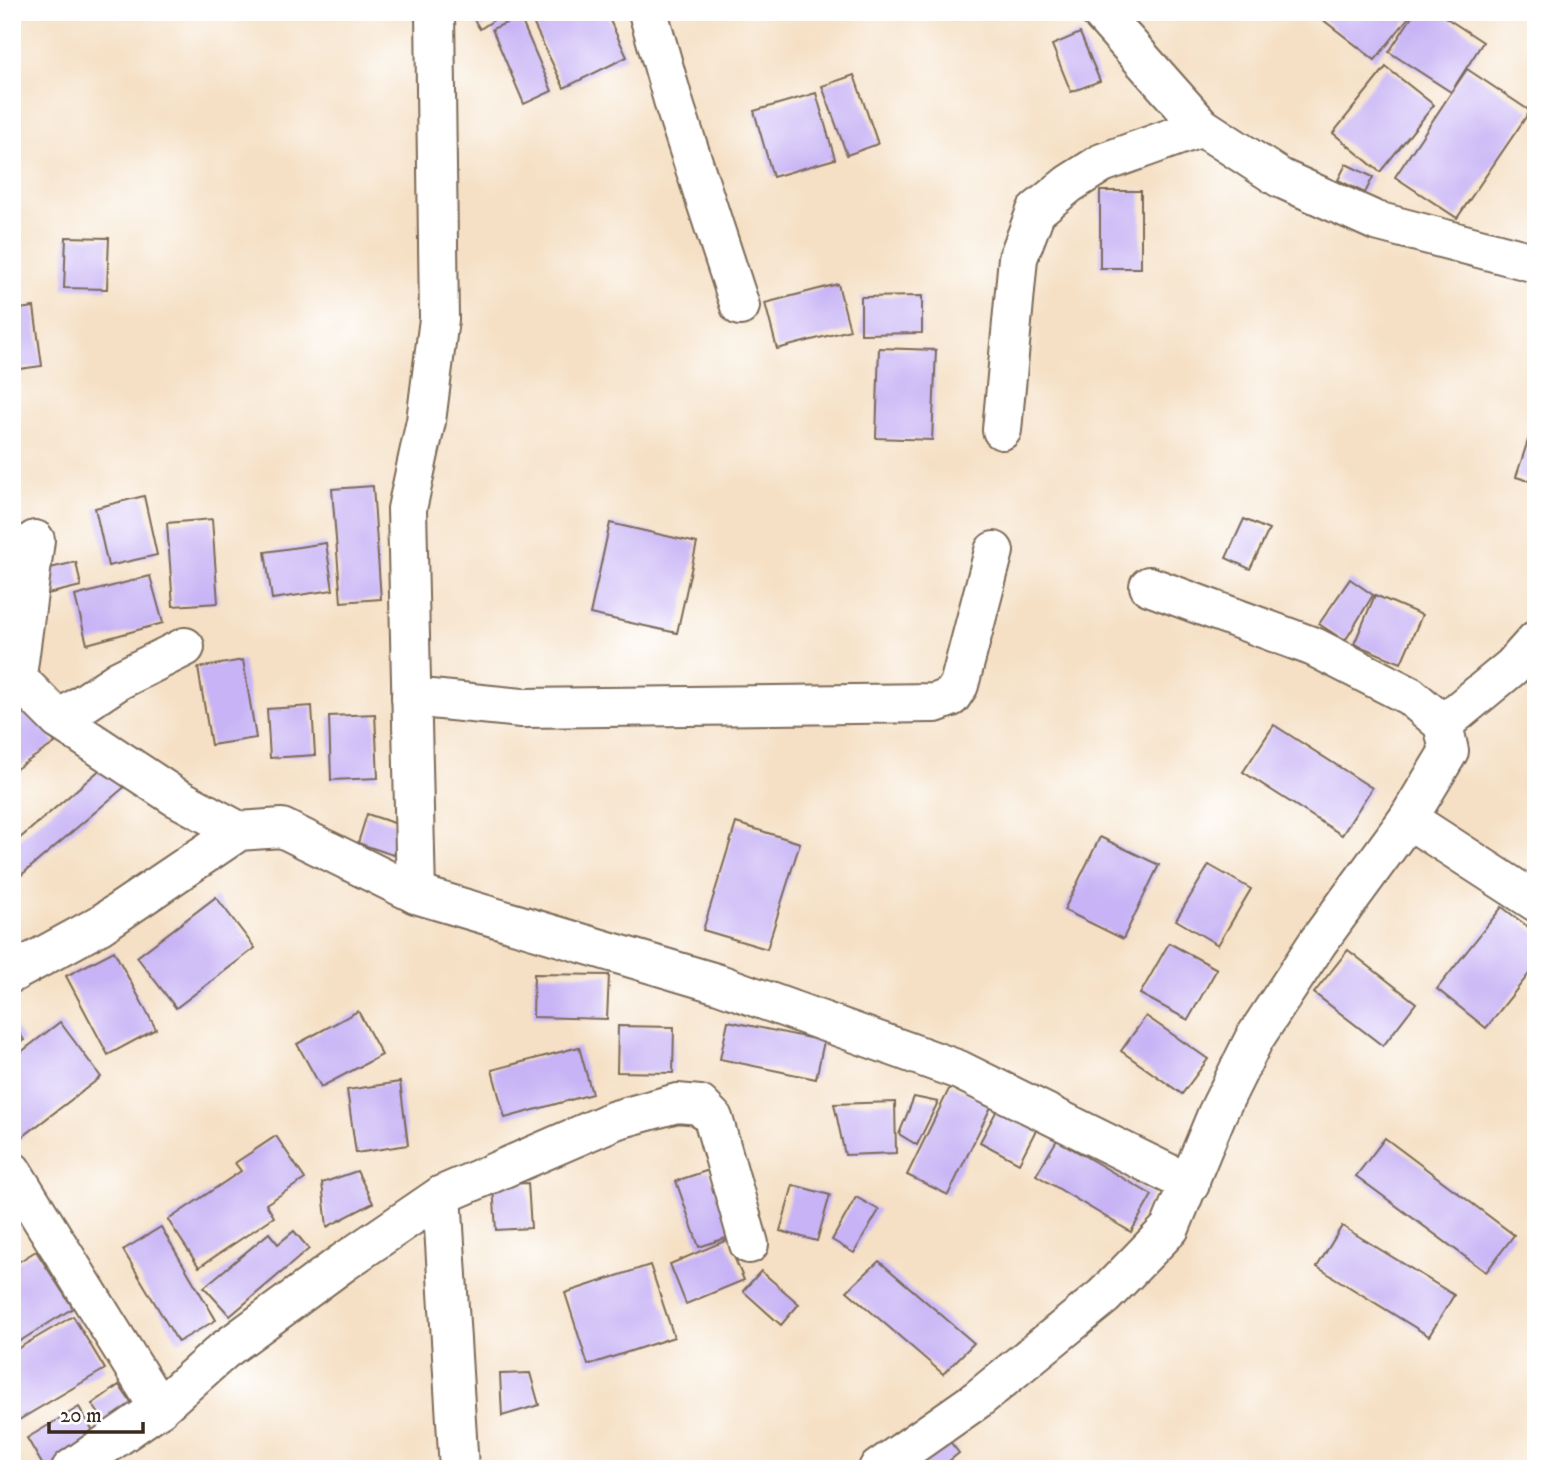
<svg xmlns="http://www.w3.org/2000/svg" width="1548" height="1481" font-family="'IM FELL DW Pica',serif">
<rect width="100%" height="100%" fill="#fff"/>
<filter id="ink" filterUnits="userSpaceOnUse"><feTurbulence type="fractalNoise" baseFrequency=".0143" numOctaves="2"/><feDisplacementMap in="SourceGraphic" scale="14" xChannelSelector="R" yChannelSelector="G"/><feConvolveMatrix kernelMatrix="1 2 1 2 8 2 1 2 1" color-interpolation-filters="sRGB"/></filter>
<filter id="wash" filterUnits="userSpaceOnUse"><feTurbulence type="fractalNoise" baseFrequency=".00686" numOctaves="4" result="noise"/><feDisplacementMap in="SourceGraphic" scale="28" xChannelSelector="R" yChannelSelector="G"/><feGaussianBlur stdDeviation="1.57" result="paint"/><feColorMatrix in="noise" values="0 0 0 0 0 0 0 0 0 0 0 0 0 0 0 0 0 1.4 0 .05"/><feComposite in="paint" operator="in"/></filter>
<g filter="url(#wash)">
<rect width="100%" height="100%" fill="#f5e0c5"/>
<g id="blocks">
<g fill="#c7b3f5">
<path d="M469,12H497L500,16L480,29Z"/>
<path d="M528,12H606L627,57L564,88Z"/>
<path d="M1327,12H1403L1409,17L1375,60L1322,19Z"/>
<path d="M1415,12H1437L1483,42L1451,92L1389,52Z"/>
<path d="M520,17L552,91L524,104L492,29Z"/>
<path d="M1080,33L1100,81L1071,92L1052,45Z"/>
<path d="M1386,67L1434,105L1380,172L1333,133Z"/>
<path d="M1467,69L1530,111L1457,218L1395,177Z"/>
<path d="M854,75L878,144L847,155L822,86Z"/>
<path d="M816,93L835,159L773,177L754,111Z"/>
<path d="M1346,164L1373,177L1365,193L1338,180Z"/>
<rect x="1100" y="191" width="41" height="77"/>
<path d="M66,237L109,238L107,289L64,288Z"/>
<path d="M838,284L850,330L777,349L765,303Z"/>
<path d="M922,296V333L861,334V297Z"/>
<path d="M34,307L42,366L12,370V310Z"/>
<path d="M879,348L936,350L932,440L876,438Z"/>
<path d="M1535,419H1536V483L1516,477Z"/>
<path d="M373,486L381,599L341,602L332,489Z"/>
<path d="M144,496L157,555L108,566L95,508Z"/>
<path d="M212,519L218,603L173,606L167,523Z"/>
<path d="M1244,519L1269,530L1250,569L1226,558Z"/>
<path d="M610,523L697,543L677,633L590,614Z"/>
<path d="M326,543L333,590L272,599L265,552Z"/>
<path d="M76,562L81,586L39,596L33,572Z"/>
<path d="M150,576L163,623L87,644L75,596Z"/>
<path d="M1350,579L1373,595L1345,641L1319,624Z"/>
<path d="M1375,595L1422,615L1401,663L1354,644Z"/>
<path d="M243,660L256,738L211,745L198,668Z"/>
<path d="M25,699L55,743L16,769L12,764V708Z"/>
<path d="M312,706L315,755L270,758L267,709Z"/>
<path d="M375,714L378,778L331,780L329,716Z"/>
<path d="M1274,725L1372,788L1342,835L1243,772Z"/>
<path d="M109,762L128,784L12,883V845Z"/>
<path d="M367,814L403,826L393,855L358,843Z"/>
<path d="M736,823L800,843L767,949L703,930Z"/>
<path d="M1100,837L1159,865L1123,939L1064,910Z"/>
<path d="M1209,865L1251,889L1218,945L1176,920Z"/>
<path d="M216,897L255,948L176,1008L137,957Z"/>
<path d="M1502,907L1536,933V965L1486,1028L1437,989Z"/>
<path d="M1169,943L1217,969L1188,1020L1140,994Z"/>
<path d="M1348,950L1416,1003L1383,1046L1314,993Z"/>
<path d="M114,951L156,1029L108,1055L66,976Z"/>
<path d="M534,974L609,975L607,1019L533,1017Z"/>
<path d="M358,1011L382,1055L321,1087L297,1044Z"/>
<path d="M1146,1016L1208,1059L1182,1094L1121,1051Z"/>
<path d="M728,1021L824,1041L816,1079L720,1059Z"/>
<path d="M60,1022L101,1077L17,1141L12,1135V1059Z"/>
<path d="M12,1023L24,1040L12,1048Z"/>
<path d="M618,1026L674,1027L673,1073L617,1072Z"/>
<path d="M579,1047L592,1094L505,1118L492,1070Z"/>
<path d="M400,1082L408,1145L356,1153L347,1090Z"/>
<path d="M951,1085L992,1105L948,1195L907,1175Z"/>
<path d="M914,1097L938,1102L917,1145L899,1134Z"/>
<path d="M895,1102L896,1153L845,1155L834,1104Z"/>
<path d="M998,1108L1037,1128L1019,1163L980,1142Z"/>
<path d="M276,1136L305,1179L266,1204L274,1217L199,1267L168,1220L241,1171L235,1163Z"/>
<path d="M1385,1138L1514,1235L1486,1272L1356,1176Z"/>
<path d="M1057,1140L1152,1195L1131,1232L1036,1175Z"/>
<path d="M709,1170L732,1236L699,1247L676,1181Z"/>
<path d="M357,1171L373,1203L327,1227L322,1183Z"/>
<path d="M528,1183L531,1228L496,1230L493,1185Z"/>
<path d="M793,1185L830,1195L817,1241L780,1231Z"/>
<path d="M856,1197L879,1210L854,1253L832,1240Z"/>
<path d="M1342,1226L1454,1295L1429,1336L1317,1267Z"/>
<path d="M161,1227L216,1320L178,1342L123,1250Z"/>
<path d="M294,1231L309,1249L230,1316L204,1287L269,1233L278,1244Z"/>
<path d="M727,1240L744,1280L686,1304L670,1264Z"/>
<path d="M36,1251L73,1308L12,1346V1266Z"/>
<path d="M879,1261L974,1343L943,1374L847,1291Z"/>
<path d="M650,1265L674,1337L588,1365L565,1293Z"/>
<path d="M761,1271L799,1304L781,1325L743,1291Z"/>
<path d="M73,1316L105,1369L12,1424V1352Z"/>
<path d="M530,1373L539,1405L502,1416L500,1374Z"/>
<path d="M119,1385L136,1410L110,1429L92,1404Z"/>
<path d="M79,1407L99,1441L52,1469H45L27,1438Z"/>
<path d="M948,1439L959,1453L939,1469H910Z"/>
</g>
</g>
</g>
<g filter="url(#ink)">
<use href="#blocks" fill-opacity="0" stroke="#7c6a58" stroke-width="2"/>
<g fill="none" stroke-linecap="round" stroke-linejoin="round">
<g stroke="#7c6a58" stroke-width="42">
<g id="minor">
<path d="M648,12L675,107L740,306"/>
<path d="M1100,12L1202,127L1280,178L1376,221L1536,263"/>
<path d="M1002,430L1018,258L1036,211L1069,184L1102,163L1202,127"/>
<path d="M12,673L59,720L174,796L239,831"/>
<path d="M17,676L35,540"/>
<path d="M411,697L522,708L935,703L951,697L959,685L994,551"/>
<path d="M59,720L119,680L185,647"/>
<path d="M1443,724L1512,667L1536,640"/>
<path d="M1408,819L1536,902"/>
<path d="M416,894L407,509L426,421L439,319L435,12"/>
<path d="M12,973L100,925L239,831L282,828L416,894L719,984L959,1070L1190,1184"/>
<path d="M12,1171L159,1408"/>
<path d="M442,1195L459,1469"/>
<path d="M71,1469L159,1408L223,1351L344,1262L442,1195L615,1120L677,1103L700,1105L713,1118L749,1244"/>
<path d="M878,1469L978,1399L1104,1296L1170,1228L1217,1114L1254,1039L1318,942L1408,819L1449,751L1443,724L1410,696L1314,647L1149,586"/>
</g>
</g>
<use href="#minor" stroke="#fff" stroke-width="38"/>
</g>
</g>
<rect width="1548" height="1481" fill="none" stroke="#fff" stroke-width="42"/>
<path d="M49 1422v10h94v-10" fill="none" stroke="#3b2a1e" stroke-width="3.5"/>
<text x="60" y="1422" font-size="21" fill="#3b2a1e" stroke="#ffffff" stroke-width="5" paint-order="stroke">20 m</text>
</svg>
